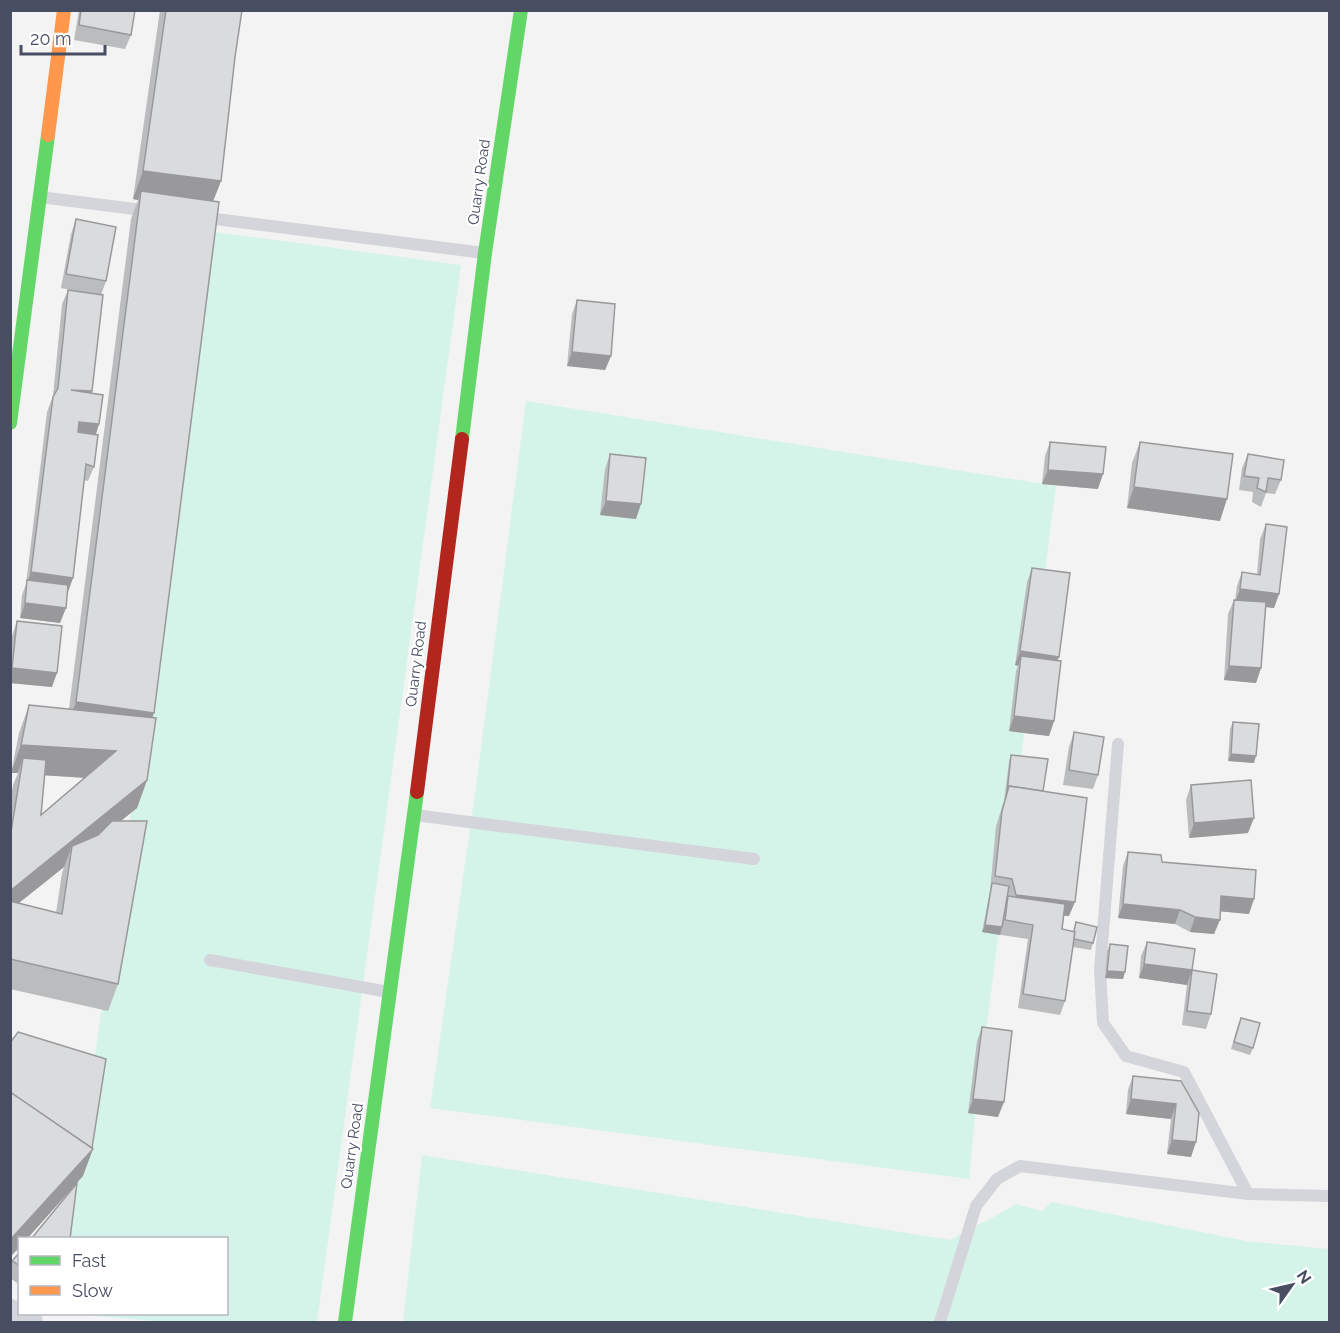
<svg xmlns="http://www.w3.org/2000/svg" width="1340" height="1333" font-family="Raleway,sans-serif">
<rect width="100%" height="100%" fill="#f3f3f3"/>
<g fill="#d5f4e9">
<path d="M216,232L461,265L317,1322H164L77,1314H226V1238H68Z"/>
<path d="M526,401L1056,486L975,1118L969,1179L430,1108L477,779Z"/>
<path d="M422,1155L951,1240C972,1226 995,1218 1016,1204L1042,1211L1052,1202L1246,1241L1329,1249V1322H403Z"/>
</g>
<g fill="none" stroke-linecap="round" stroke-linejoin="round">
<g stroke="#d4d5da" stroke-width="12">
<path d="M40,197L150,211"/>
<path d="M200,217L484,253"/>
<path d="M1118,744L1100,970L1103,1023L1126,1056L1184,1072L1248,1194"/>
<path d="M415,815L754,859"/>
<path d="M210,960L389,992"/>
<path d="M940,1322L976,1206L997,1179L1020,1166L1248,1194L1330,1196"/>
</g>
<path stroke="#d4d5da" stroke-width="24" d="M10,1311L31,1322"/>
<g stroke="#63d668" stroke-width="14">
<path d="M10,423L48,135"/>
<path d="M462,439L485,253L521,10"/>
<path d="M345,1322L417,792"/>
</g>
<path stroke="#ff974d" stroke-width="14" d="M48,135L64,10"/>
<path stroke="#b3261e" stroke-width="14" d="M417,792L462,439"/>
</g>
<g fill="#bbbcbe" fill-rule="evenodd">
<path d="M79,10H135L131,35L125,49L74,40Z"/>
<path d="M160,10H242L235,57L221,181L213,201L152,718L147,780L137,808L120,821L118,984L108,1011L10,989V802L13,785L18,773H11L19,733L29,705L69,709L131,219L138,200L133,199ZM45,775L85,778L41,815ZM64,867L62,873L56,913L19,903Z"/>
<path d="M76,219L106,281L101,295L91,393L99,424L96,435L94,467L88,481L84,480L67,592L60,623L20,618L22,595L26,584L47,412L53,396L62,304L68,290L80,292L61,288L71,234Z"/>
<path d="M577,300L611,356L605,370L567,366L572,314Z"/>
<path d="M1050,442L1098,489L1042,484L1045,456Z"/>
<path d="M1140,442L1220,521L1127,508L1132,463Z"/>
<path d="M610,454L636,519L600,515L605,469Z"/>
<path d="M1248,454L1281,480L1275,494L1266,493L1261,507L1252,502L1253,492L1239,490L1242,468Z"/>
<path d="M1266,524L1279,594L1274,608L1265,607L1261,668L1256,683L1224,680L1228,614L1234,600H1235L1237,586L1242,572L1257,574L1260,539Z"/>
<path d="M1032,568L1057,661L1054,721L1049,736L1009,731L1016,671L1018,666L1015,665L1027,582Z"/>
<path d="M17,621L52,687L10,683V647L12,636Z"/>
<path d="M1233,722L1254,763L1228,761L1230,729Z"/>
<path d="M1074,732L1098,775L1093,789L1063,785L1069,747Z"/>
<path d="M1011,755L1043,791L1069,916H1064L1062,929L1073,931L1076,922L1093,943L1091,950L1073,947L1065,1001L1060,1015L1018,1008L1028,939L982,932L990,891L996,826L1004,801L1009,762Z"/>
<path d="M1191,785L1248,833L1189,838L1186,800Z"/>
<path d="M1128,852L1162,862L1249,914L1220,911L1214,934L1190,932L1175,924L1118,918L1123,866Z"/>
<path d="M1147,942L1192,970L1211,1014L1206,1029L1182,1025L1187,985L1139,978L1141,956Z"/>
<path d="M1110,944L1123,979L1105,978L1107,951Z"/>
<path d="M1238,1025L1253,1048L1250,1055L1231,1049Z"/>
<path d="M982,1027L998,1117L968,1113L977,1041Z"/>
<path d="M1133,1076L1199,1113L1191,1157L1167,1154L1171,1119L1126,1114L1128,1090Z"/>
<path d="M20,1252V1285L10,1278V1265L12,1261Z"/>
</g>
<g fill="#99999b">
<path d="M143,171L221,181L210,209L141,191L138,200L133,199Z"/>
<path d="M572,352L611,356L605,370L567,366Z"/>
<path d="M71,390L92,391L87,405Z"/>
<path d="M79,422L99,424L94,439L74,436Z"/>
<path d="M1048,470L1103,474L1098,489L1042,484Z"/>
<path d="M1134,487L1227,499L1220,521L1127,508Z"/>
<path d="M606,501L641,504L636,519L600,515Z"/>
<path d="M31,572L73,578L68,592L27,583Z"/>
<path d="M1240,589L1279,594L1274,608L1235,603Z"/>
<path d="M25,603L66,608L60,623L20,618Z"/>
<path d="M1020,651L1059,657L1053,671L1021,656L1018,666L1015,665Z"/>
<path d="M1229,666L1261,668L1256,683L1224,680Z"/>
<path d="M12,668L57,673L52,687L10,683V673Z"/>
<path d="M76,702L154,713L144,741L66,730Z"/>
<path d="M1014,716L1054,721L1049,736L1009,731Z"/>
<path d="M21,745L116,751L106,779L21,774L23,758L18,773H11Z"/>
<path d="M1231,754L1256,756L1254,763L1228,761Z"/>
<path d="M147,780L137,808L69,863L72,846L64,867L10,910V891Z"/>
<path d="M1254,818L1248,833L1189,838L1194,823Z"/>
<path d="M1016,895L1075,902L1069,916L1011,910Z"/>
<path d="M1221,896L1254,899L1249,914L1216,911Z"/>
<path d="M1123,904L1180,910L1175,924L1118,918Z"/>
<path d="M1195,917L1220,920L1214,934L1190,932Z"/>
<path d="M985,925L1002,927L1000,935L982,932Z"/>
<path d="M1144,964L1192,970L1187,985L1139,978Z"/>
<path d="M1107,971L1125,972L1123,979L1105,978Z"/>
<path d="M973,1099L1004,1102L998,1117L968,1113Z"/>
<path d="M1131,1099L1176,1104L1171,1119L1126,1114Z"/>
<path d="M1172,1140L1196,1142L1191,1157L1167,1154Z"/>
<path d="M93,1149L83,1176L27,1239H20V1247L10,1257V1240Z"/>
</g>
<g fill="#dadbdd" stroke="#99999b" stroke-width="1.5">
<path d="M81,10H135L131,35L79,25Z"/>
<path d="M166,10H242L235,57L221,181L143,171Z"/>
<path d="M141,191L219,202L154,713L76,702Z"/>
<path d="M76,219L116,227L106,281L66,274Z"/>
<path d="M68,290L103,295L92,391L71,390L103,395L99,424L79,422L78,432L98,435L94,467L86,464L73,578L31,572L53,397L58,388Z"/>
<path d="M577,300L615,304L611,356L572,352Z"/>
<path d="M1050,442L1106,447L1103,474L1048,470Z"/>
<path d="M1140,442L1233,454L1227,499L1134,487Z"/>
<path d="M610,454L646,458L641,504L606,501Z"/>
<path d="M1248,454L1284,460L1281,480L1268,478L1266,492L1257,488L1259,478L1244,476Z"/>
<path d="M1266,524L1287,527L1279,594L1240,589L1242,572L1260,575Z"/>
<path d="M1032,568L1070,573L1059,657L1020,651Z"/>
<path d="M27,580L68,585L66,608L25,603Z"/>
<path d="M1234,600L1266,602L1261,668L1229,666Z"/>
<path d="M17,621L62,626L57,673L12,668Z"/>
<path d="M1021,656L1061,661L1054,721L1014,716Z"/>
<path d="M29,705L156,718L147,780L10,891V838L23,758L46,760L41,815L116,751L21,745Z"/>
<path d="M1233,722L1259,724L1256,756L1231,754Z"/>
<path d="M1074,732L1104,737L1098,775L1069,770Z"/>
<path d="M1011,755L1048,759L1043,791L1009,786L1007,793Z"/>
<path d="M1251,780L1254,818L1194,823L1191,785Z"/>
<path d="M1009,786L1087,798L1075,902L1016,895L1012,879L995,876L1002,811Z"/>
<path d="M112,821H147L118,984L10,959V901L62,914L72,846L98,835Z"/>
<path d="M1128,852L1161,855L1162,862L1256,870L1254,899L1221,896L1220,920L1195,917L1180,910L1123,904Z"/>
<path d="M992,883L1009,886L1002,927L985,925Z"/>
<path d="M1008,896L1065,904L1062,929L1075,932L1065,1001L1023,994L1033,925L1005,920Z"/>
<path d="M1076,922L1097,927L1093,943L1074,939L1075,932L1074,931Z"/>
<path d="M1147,942L1195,949L1192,970L1144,964Z"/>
<path d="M1110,944L1128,946L1125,972L1107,971Z"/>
<path d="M1192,970L1217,974L1211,1014L1187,1011Z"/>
<path d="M1241,1018L1260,1023L1253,1048L1234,1042Z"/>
<path d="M982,1027L1012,1031L1004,1102L973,1099Z"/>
<path d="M18,1032L106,1059L92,1148L10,1092V1043Z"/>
<path d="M1133,1076L1181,1081L1199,1113L1196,1142L1172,1140L1176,1104L1131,1099Z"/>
<path d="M10,1092L93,1149L10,1240Z"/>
<path d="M77,1183L70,1239H31Z"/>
<path d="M20,1252V1266L12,1261Z"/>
</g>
<g text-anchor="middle" stroke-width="4.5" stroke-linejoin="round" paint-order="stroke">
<g font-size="15" fill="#474e62" stroke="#fff">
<text transform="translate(479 182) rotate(-82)" y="5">Quarry Road</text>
<text transform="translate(416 664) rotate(-83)" y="5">Quarry Road</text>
<text transform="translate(352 1146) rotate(-82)" y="5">Quarry Road</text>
</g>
</g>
<rect width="1340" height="1333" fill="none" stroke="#474e62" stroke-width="24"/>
<rect x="18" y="1237" width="210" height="78" fill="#ffffff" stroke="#b5b8c0" stroke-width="1.5"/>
<rect x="30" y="1256" width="30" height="9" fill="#63d668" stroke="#b5b8c0" stroke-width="1.5"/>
<text x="72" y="1267" font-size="18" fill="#474e62">Fast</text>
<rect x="30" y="1286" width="30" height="9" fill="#ff974d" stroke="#b5b8c0" stroke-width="1.5"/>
<text x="72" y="1297" font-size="18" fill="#474e62">Slow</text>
<g transform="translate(1292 1285) rotate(56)" stroke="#ffffff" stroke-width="4.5" paint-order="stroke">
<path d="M0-4.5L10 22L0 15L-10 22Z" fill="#474e62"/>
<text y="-9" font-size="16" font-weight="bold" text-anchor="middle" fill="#474e62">N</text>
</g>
<path d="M21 45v9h84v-9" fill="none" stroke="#474e62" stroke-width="3"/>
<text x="30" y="45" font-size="18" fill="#474e62" stroke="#ffffff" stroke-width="4.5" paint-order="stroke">20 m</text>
</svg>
